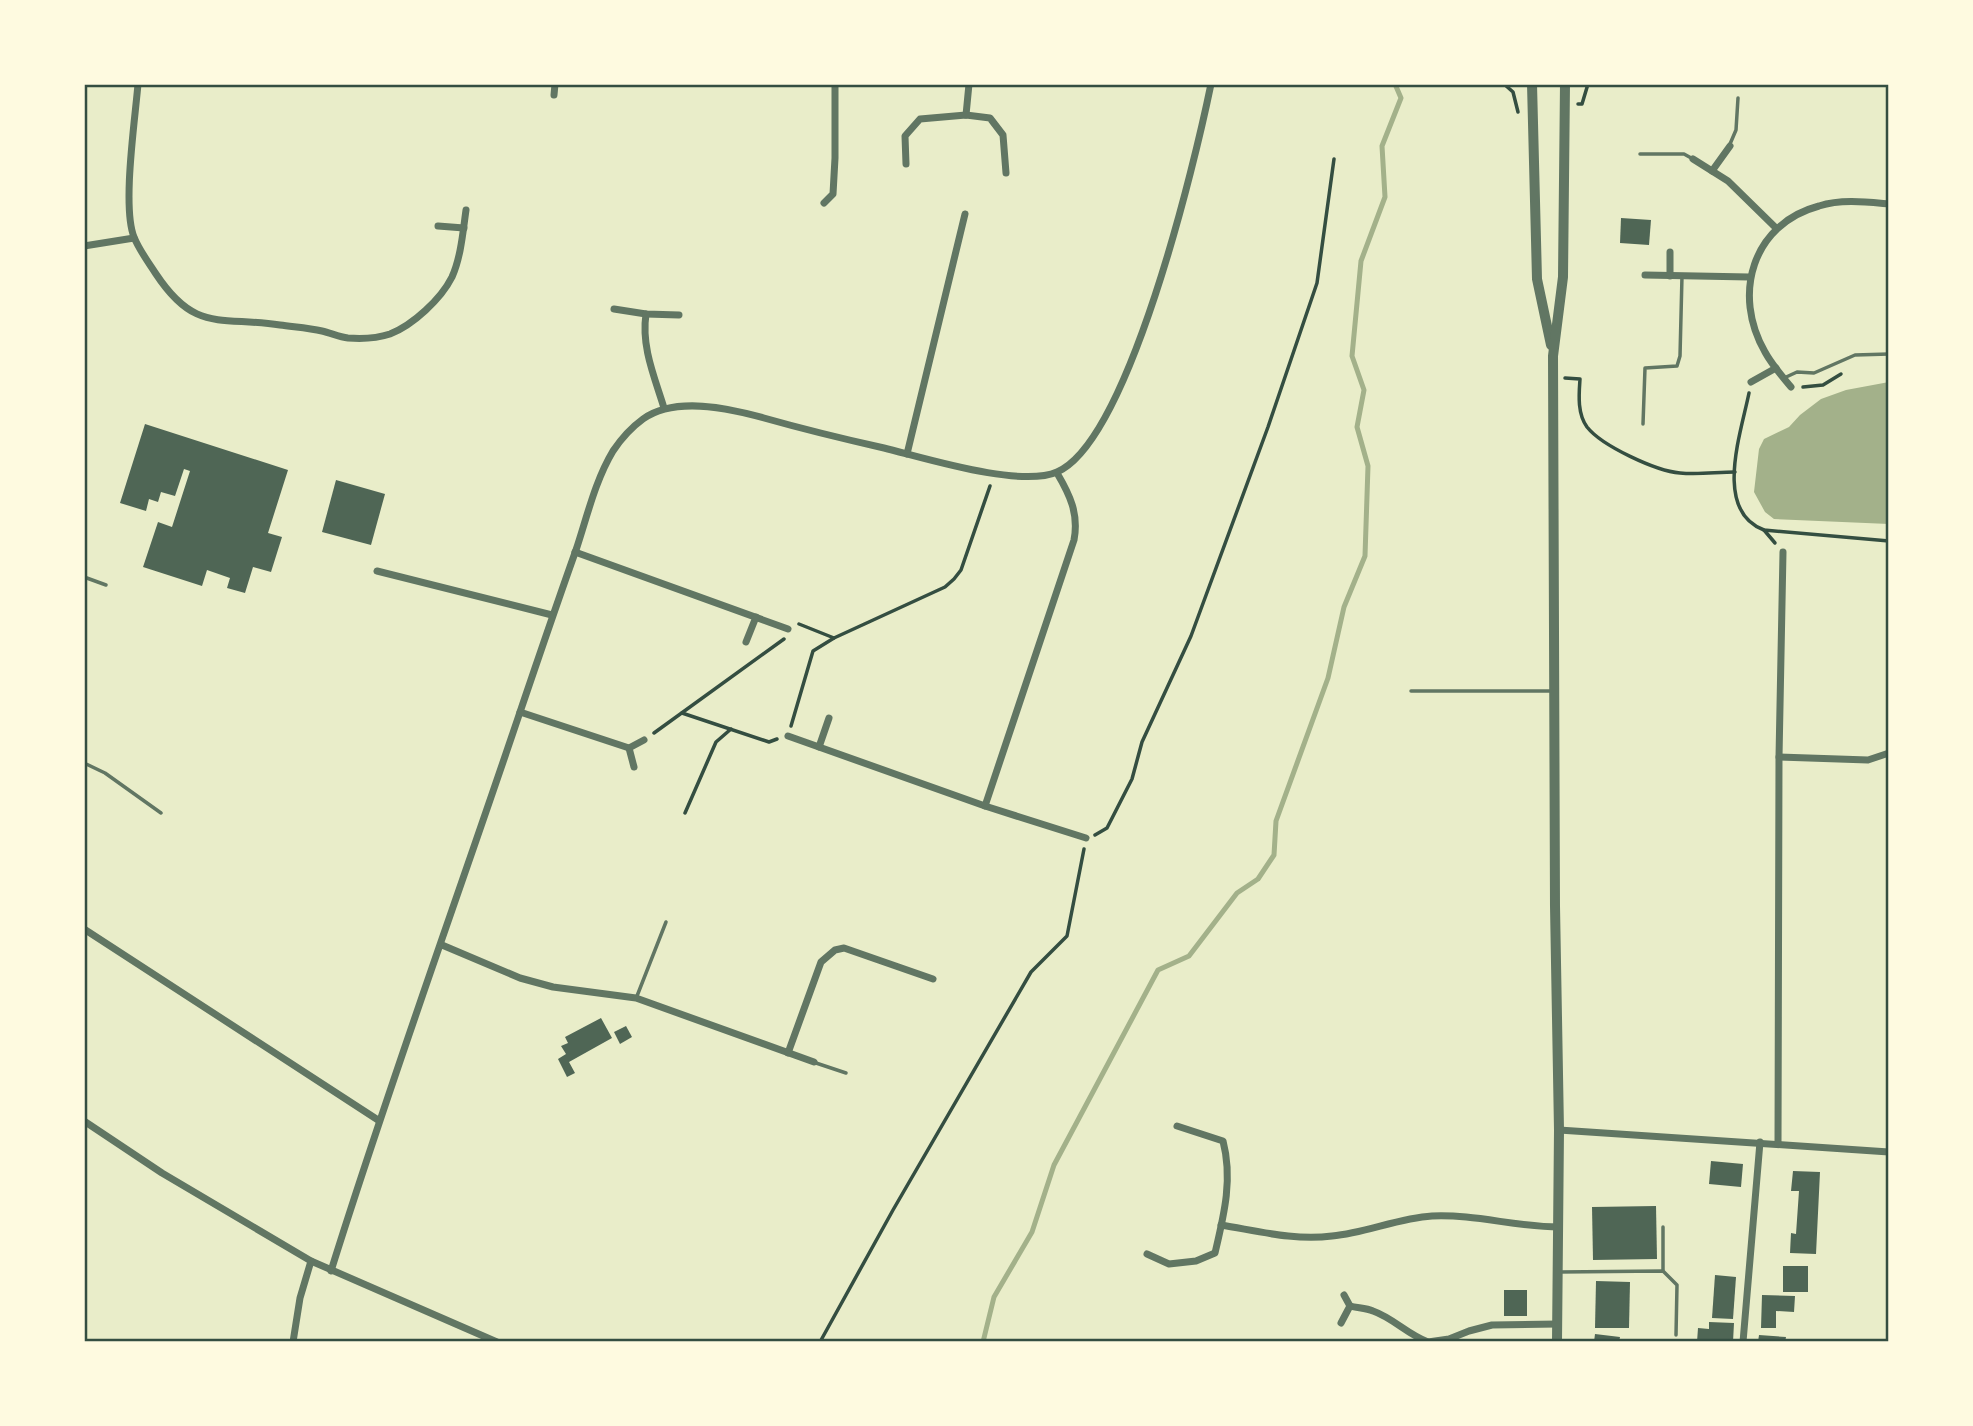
<svg xmlns="http://www.w3.org/2000/svg" width="1973" height="1426" font-family="'Varela Round',sans-serif">
<rect width="100%" height="100%" fill="#e9edc9"/>
<path fill="#a3b18a" d="M1889,382V524L1774,519L1765,512L1754,492L1759,449L1764,439L1789,427L1800,415L1821,399L1846,390Z"/>
<g fill="none" stroke-linecap="round" stroke-linejoin="round">
<path stroke="#a3b18a" stroke-width="5" d="M983,1342L994,1297L1032,1232L1054,1165L1158,970L1189,956L1237,893L1258,879L1274,855L1276,821L1328,678L1344,607L1365,556L1368,466L1357,427L1364,390L1352,356L1361,261L1385,197L1382,146L1401,98L1395,84"/>
</g>
<g fill="#4f6655">
<path d="M1621,218L1651,220L1649,245L1620,243Z"/>
<path d="M145,424L288,470L268,533L282,537L271,572L253,567L245,593L227,588L230,578L207,570L202,586L143,567L158,522L172,527L190,471L184,469L175,496L161,492L158,502L149,499L146,511L120,503Z"/>
<path d="M336,480L385,494L371,545L322,532Z"/>
<path d="M601,1018L612,1038L569,1062L575,1073L567,1077L558,1059L566,1054L561,1046L568,1043L565,1037Z"/>
<path d="M626,1026L632,1037L620,1044L614,1032Z"/>
<path d="M1711,1161L1743,1164L1741,1187L1709,1184Z"/>
<path d="M1793,1171L1820,1172L1816,1254L1790,1253L1791,1233L1796,1234L1799,1191H1791Z"/>
<path d="M1656,1206L1657,1259L1593,1260L1592,1207Z"/>
<rect x="1783" y="1266" width="25" height="26"/>
<path d="M1715,1275L1736,1277L1733,1319L1712,1318Z"/>
<path d="M1596,1281L1630,1282L1629,1328H1595Z"/>
<rect x="1504" y="1290" width="23" height="26"/>
<path d="M1762,1295L1795,1296L1794,1312L1776,1311V1328H1761Z"/>
<path d="M1709,1322L1734,1323L1733,1342H1697L1698,1328L1709,1329Z"/>
<path d="M1595,1334L1620,1337L1619,1342H1594Z"/>
<path d="M1759,1335L1786,1337L1785,1342H1758Z"/>
</g>
<g fill="none" stroke-linecap="round" stroke-linejoin="round">
<g stroke="#344e41" stroke-width="3.5">
<path d="M1504,84L1513,92L1518,112"/>
<path d="M1578,104H1582L1588,84"/>
<path d="M1565,378L1580,379C1579,394 1577,413 1587,427C1602,446 1656,471 1680,473C1698,475 1717,472 1735,472"/>
<path d="M1803,387L1823,385L1841,374"/>
<path d="M1749,393C1741,433 1713,511 1764,530L1889,541"/>
<path d="M1764,530L1775,543"/>
<path d="M799,624L834,638L945,587L954,579L961,570L990,486"/>
<path d="M682,713L769,742L777,739"/>
<path d="M791,726L813,651L834,638"/>
<path d="M654,733L784,639"/>
<path d="M685,813L716,742L731,729"/>
<path d="M1095,835L1107,828L1132,779L1142,742L1191,636L1268,427L1317,283L1334,159"/>
<path d="M820,1342L893,1210L1031,972L1067,936L1084,849"/>
</g>
<g stroke="#617663" stroke-width="3.5">
<path d="M1730,144L1736,130L1738,98"/>
<path d="M1640,154H1684L1693,159"/>
<path d="M1784,378L1797,372L1814,373L1855,355L1889,354"/>
<path d="M1643,424L1645,368L1677,366L1680,356L1682,276"/>
<path d="M84,577L106,585"/>
<path d="M1411,691H1553"/>
<path d="M84,763L105,773L161,813"/>
<path d="M637,996L666,922"/>
<path d="M816,1063L846,1073"/>
<path d="M1663,1270V1227"/>
<path d="M1559,1272L1663,1271L1677,1285L1676,1335"/>
</g>
<g stroke="#617663" stroke-width="7">
<path d="M138,84C135,120 122,207 134,237C139,250 149,263 156,274C195,333 220,316 280,325C294,327 309,328 322,331C331,333 339,337 348,338C361,339 378,338 390,334C413,325 441,299 452,277C461,257 463,231 466,210"/>
<path d="M554,95L555,84"/>
<path d="M966,115L969,84"/>
<path d="M1693,159L1728,181L1776,228"/>
<path d="M906,164L905,136L920,119L966,115L990,118L1003,135L1006,173"/>
<path d="M1712,171L1730,146"/>
<path d="M824,203L833,194L835,158V84"/>
<path d="M438,226L464,228"/>
<path d="M84,246L134,238"/>
<path d="M1645,275L1749,277"/>
<path d="M1670,276V252"/>
<path d="M614,309L646,314L679,315"/>
<path d="M646,314C641,347 655,378 664,408"/>
<path d="M1751,382L1776,368"/>
<path d="M1791,387C1782,376 1772,365 1765,352C1732,295 1752,224 1819,206C1842,199 1866,202 1889,204"/>
<path d="M907,454L965,214"/>
<path d="M575,552L788,629"/>
<path d="M377,571L552,615"/>
<path d="M746,642L756,617"/>
<path d="M520,712L629,748"/>
<path d="M788,736L985,806L1086,838"/>
<path d="M819,747L829,718"/>
<path d="M1779,757L1868,760L1889,753"/>
<path d="M634,767L629,748L644,740"/>
<path d="M985,806L1074,540C1079,514 1070,495 1057,473"/>
<path d="M84,929L378,1120"/>
<path d="M442,945L520,978L553,987L636,998L814,1062"/>
<path d="M788,1053L821,962L835,950L844,948L933,979"/>
<path d="M84,1121L162,1173L311,1261L497,1342"/>
<path d="M1559,1130L1889,1152"/>
<path d="M1778,1143L1779,757L1783,552"/>
<path d="M1221,1225C1258,1231 1295,1241 1332,1236C1366,1233 1398,1218 1432,1216C1475,1214 1516,1227 1559,1227"/>
<path d="M1147,1254L1169,1264L1196,1261L1215,1253C1224,1215 1233,1179 1223,1141L1177,1126"/>
<path d="M331,1271C389,1085 456,902 518,718C537,662 556,606 576,550C587,517 595,481 613,451C621,439 632,427 643,419C675,396 729,408 764,418C803,429 844,439 884,448C925,458 1020,488 1057,472C1129,441 1195,162 1211,84"/>
<path d="M1350,1306C1357,1308 1366,1308 1373,1311C1393,1318 1407,1334 1428,1342"/>
<path d="M1341,1323L1350,1306L1344,1295"/>
<path d="M293,1342L300,1298L311,1261"/>
<path d="M1428,1342L1449,1339L1469,1331L1492,1325L1558,1324"/>
<path d="M1743,1342L1760,1142"/>
</g>
<g stroke="#617663" stroke-width="10">
<path d="M1532,84L1537,279L1551,345"/>
<path d="M1557,1342L1559,1130L1555,906L1553,356L1563,277L1565,84"/>
</g>
</g>
<rect width="1973" height="1426" fill="none" stroke="#fefae0" stroke-width="172"/>
<rect x="86" y="86" width="1801" height="1254" fill="none" stroke="#344e41" stroke-width="2.5"/>
</svg>
